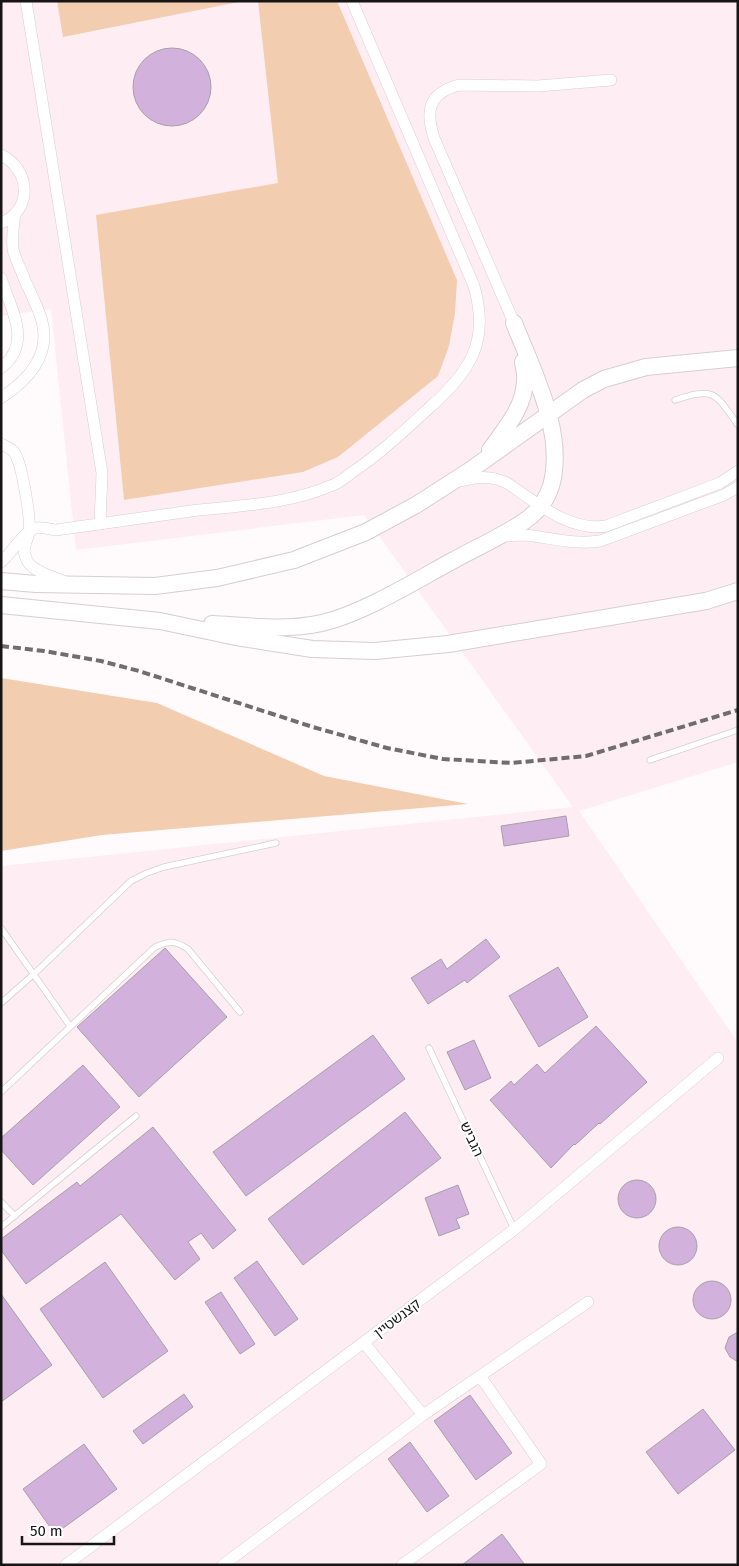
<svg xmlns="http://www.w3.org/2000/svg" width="739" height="1566" font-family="'Fira Sans','Noto Sans Hebrew',sans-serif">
<rect width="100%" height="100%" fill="#fffafc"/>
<path fill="#feeef4" d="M1,1H738V762L579,811L738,1043V1565H1V866L573,807L364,515L76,550L51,309L1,316Z"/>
<g fill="#f3cdb0">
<path d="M57,1H244L63,37Z"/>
<path d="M258,1H337L457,280L455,313L449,346L438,376L338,457L303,472L124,500L96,215L278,183Z"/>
<path d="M1,678L157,703L324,776L468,804L102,835L1,851Z"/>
</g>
<g fill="#d2b1dc" stroke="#a5a1a7">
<circle cx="172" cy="87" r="39"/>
<path d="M566,816L569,836L504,846L501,826Z"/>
<path d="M486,939L500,957L467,983L465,980L428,1004L411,978L441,959L447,969Z"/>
<path d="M165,948L227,1017L139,1097L77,1027Z"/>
<path d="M558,967L588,1017L539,1047L509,996Z"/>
<path d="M596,1026L647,1082L600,1124L599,1123L575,1145L574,1144L551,1168L490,1100L511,1081L514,1085L537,1064L545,1073Z"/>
<path d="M373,1035L405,1079L246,1196L213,1152Z"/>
<path d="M474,1040L491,1078L465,1090L447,1052Z"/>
<path d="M83,1065L120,1107L33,1185L1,1150V1138Z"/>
<path d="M405,1112L441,1158L303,1265L268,1219Z"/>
<path d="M153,1127L236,1230L213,1249L201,1233L188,1242L200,1259L175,1280L121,1214L26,1284L1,1250V1239L77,1182L80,1186Z"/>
<circle cx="637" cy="1199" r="19"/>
<path d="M458,1185L469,1214L456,1219L460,1228L439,1236L425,1198Z"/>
<circle cx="678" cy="1246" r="19"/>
<path d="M257,1261L298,1319L275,1336L234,1278Z"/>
<path d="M105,1262L168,1351L103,1398L40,1309Z"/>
<circle cx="712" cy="1300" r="19"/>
<path d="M221,1292L255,1344L240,1354L205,1302Z"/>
<path d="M1,1294L52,1365L1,1402Z"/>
<path d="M738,1332V1362L730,1357L725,1348L729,1337Z"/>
<path d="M184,1394L193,1407L143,1444L133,1431Z"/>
<path d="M470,1395L512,1453L476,1480L434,1421Z"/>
<path d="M703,1409L735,1450L678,1494L646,1452Z"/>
<path d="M410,1442L449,1496L427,1512L388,1459Z"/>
<path d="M84,1444L117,1489L55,1534L23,1489Z"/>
<path d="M502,1534L525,1565H462Z"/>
</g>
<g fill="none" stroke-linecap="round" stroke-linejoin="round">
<g stroke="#d6ced1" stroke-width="7">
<g id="lane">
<path d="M675,400C716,387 714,392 738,425"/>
<path d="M650,760L738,730"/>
<path d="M1,928L70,1026"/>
<path d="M1,1003L34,974L131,881L147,873L164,867L276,843"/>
<path d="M429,1048L514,1229"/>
<path d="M1,1092L155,947C170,941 174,940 188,949L240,1012"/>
<path d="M1,1202L15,1216"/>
<path d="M1,1227L136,1116"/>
</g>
</g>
<g stroke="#d6ced1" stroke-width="12">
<g id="street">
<path d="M26,1L102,473L100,524"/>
<path d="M1,155C31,169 33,211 1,223"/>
<path d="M1,278C11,310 33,343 1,368"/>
<path d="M514,323L434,138C425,110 429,93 459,85L538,86L611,80"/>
<path d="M1,398C28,380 51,356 42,321C38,307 30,292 24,278C21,269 15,259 13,249C12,237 13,226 15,214"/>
<path d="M1,444C5,446 12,449 14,452C22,463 31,519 29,532C27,544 20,548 28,562C34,572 54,577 65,582"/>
<path d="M460,481C477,477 490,475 507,483C536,502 569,532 606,526L720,483L738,471"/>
<path d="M502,536C510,536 518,535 526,535C552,538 574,545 600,541L724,495L738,487"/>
<path d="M1,562C11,554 24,531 36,528C42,527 50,529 56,530C101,524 146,517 191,511C241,505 288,505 335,484C342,481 348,475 354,471C381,453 405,430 429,408C470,372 490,342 474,286L352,1"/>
<path d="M364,1343L423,1415"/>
<path d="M66,1565L515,1229L718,1058"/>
<path d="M223,1565L423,1415L588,1302"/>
<path d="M402,1565L541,1464L480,1376"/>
</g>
</g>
<g stroke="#d6ced1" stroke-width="18">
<g id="secondary">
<path d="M490,450C505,429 524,408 525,381C526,375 524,368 523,362"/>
<path d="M1,581L36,584L155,586L217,578L294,560L366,532L416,505L469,471L583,390L604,379L646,367L738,358"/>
<path d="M1,605L160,621L236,637L312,649L375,651L448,644L706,601L738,591"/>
<path d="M212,624C248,626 286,631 322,623C364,613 415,581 454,560C479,546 508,534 530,517C540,509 547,498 551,486C566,434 533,371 514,323"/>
</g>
</g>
<use href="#lane" stroke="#fff" stroke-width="5.5"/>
<use href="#street" stroke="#fff" stroke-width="11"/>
<use href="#secondary" stroke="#fff" stroke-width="16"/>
<path stroke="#706d6e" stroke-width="4" stroke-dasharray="8 4" stroke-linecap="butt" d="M1,646L44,651L101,661L139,671L313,727L387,748L443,759L512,763L586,756L738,710"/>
</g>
<g text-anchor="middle" stroke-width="4" stroke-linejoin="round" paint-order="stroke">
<g font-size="14" fill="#161415" stroke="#fff">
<text transform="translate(472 1139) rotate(65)" y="5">הגביש</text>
<text transform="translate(397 1318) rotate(-37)" y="5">קצנשטיין</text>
</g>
</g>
<rect width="739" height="1566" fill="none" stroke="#161415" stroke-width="5"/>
<path d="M22 1536v8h92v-8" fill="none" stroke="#161415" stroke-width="2.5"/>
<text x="30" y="1536" font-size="15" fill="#161415" stroke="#ffffff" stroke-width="4" paint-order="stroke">50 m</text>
</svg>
